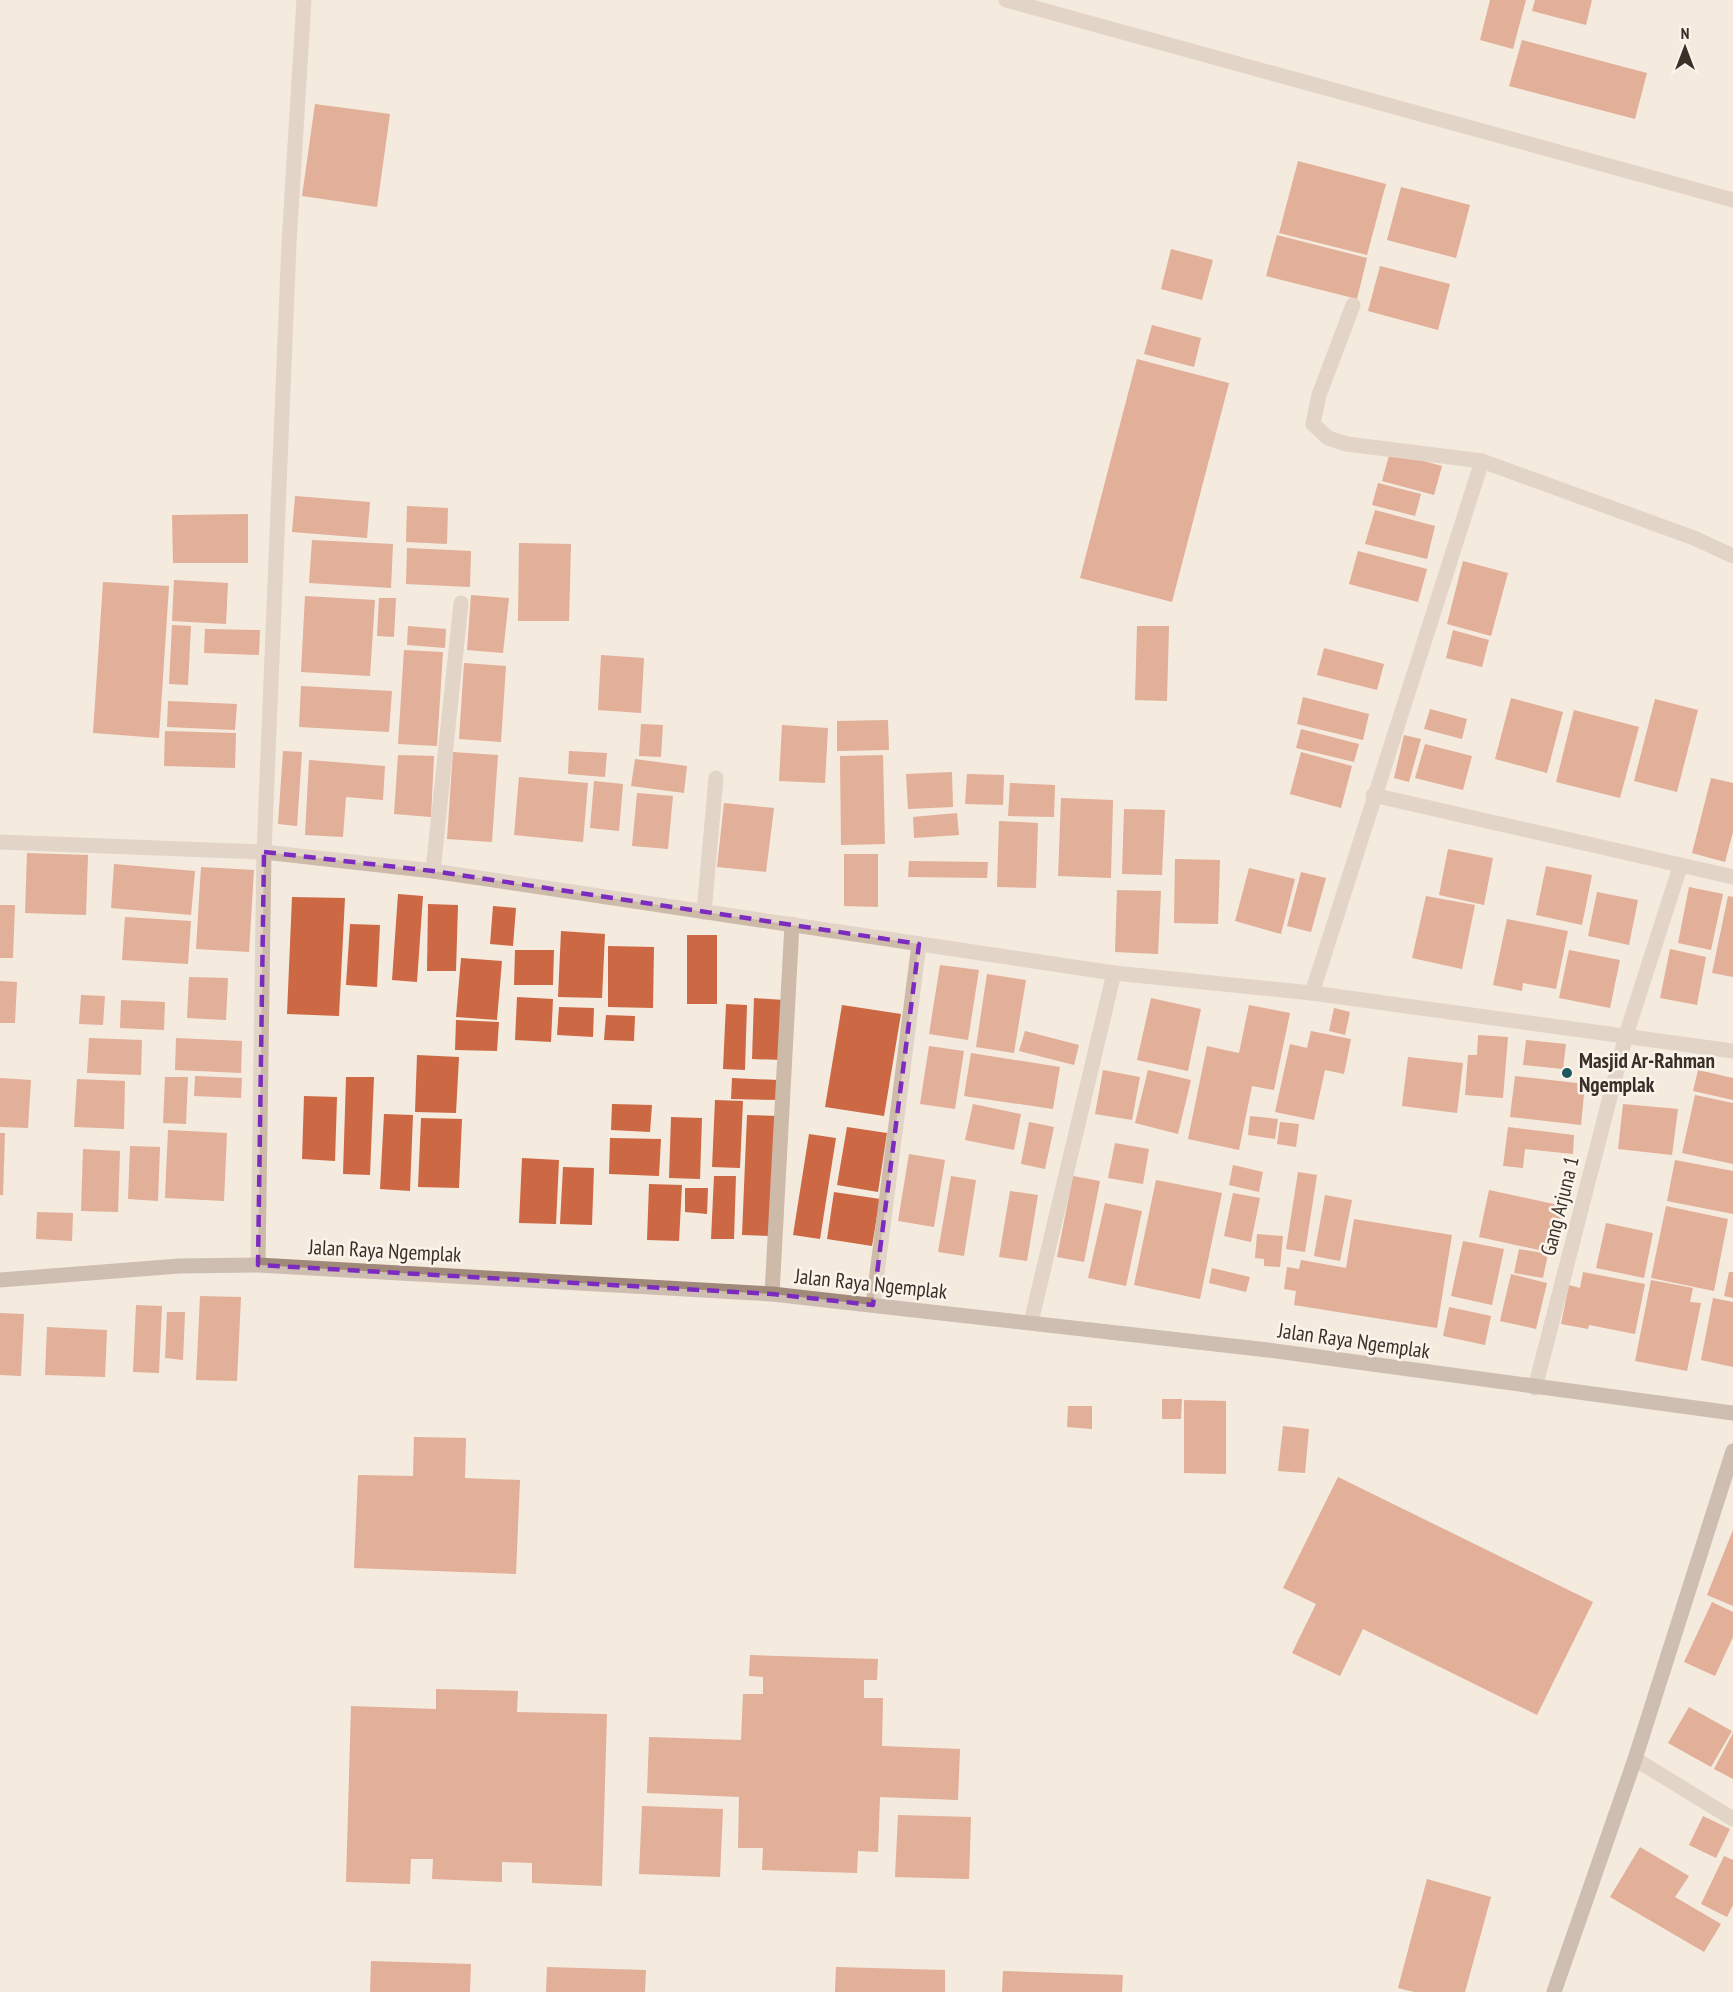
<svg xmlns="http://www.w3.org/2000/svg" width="1733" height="1992" font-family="'PT Sans Narrow',sans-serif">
<rect width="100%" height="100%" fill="#f4eade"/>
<g fill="#cc6843">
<path d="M1490,0H1526L1513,49L1480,40Z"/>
<path d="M1535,0H1592L1586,25L1532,11Z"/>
<path d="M1522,40L1647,73L1635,119L1509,86Z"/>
<path d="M315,104L390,114L377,207L302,196Z"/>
<path d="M1298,161L1386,184L1367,255L1279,233Z"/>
<path d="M1401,187L1470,205L1456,258L1387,240Z"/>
<path d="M1277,235L1367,258L1357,299L1266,276Z"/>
<path d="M1171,249L1213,260L1202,300L1161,289Z"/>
<path d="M1380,266L1450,284L1438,330L1368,311Z"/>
<path d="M1152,325L1201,338L1194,367L1144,354Z"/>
<path d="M1137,359L1229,383L1172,602L1080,578Z"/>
<path d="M1390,452L1442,466L1434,495L1382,481Z"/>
<path d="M1378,483L1421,494L1415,516L1372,505Z"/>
<path d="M295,496L370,502L367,538L292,532Z"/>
<path d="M407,506L448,508L447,544L406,542Z"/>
<path d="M1375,510L1435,526L1427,559L1365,544Z"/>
<path d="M248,514V563H173L172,515Z"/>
<path d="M312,540L393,544L391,588L309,583Z"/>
<path d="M519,543L571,544L569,621H518Z"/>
<path d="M407,548L471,551L470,587L406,584Z"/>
<path d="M1358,551L1427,569L1418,602L1349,584Z"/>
<path d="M1463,561L1508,573L1491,636L1447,624Z"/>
<path d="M174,580L228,583L226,624L172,621Z"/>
<path d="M103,582L169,586L159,738L93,733Z"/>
<path d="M471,595L509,598L503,653L467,650Z"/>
<path d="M305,596L375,600L370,676L301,672Z"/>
<path d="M379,598H396L394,637L377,636Z"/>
<path d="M172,625L191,626L188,685L169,684Z"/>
<path d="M408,626L446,629L445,648L407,645Z"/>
<path d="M1137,626H1169L1167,701L1135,700Z"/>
<path d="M205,629L260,630L259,655L204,653Z"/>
<path d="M1453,630L1489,640L1482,667L1446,658Z"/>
<path d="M1324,648L1384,664L1377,690L1317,675Z"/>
<path d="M404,650L443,652L437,746L398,744Z"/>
<path d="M601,655L644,658L641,713L598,710Z"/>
<path d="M464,663L506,666L501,742L459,739Z"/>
<path d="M301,686L392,691L389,732L299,727Z"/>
<path d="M1303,697L1369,714L1363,740L1297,724Z"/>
<path d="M1511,698L1563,712L1547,773L1495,759Z"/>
<path d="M1655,699L1698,710L1677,792L1634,781Z"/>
<path d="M168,701L237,704L235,730L167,727Z"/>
<path d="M1430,709L1467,719L1462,739L1424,729Z"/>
<path d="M1574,710L1639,727L1620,798L1556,782Z"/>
<path d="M888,720L889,750L837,751V721Z"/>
<path d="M641,724L663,725L661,757L639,756Z"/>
<path d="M782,725L828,728L825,783L779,781Z"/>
<path d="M1301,729L1359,744L1354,762L1296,748Z"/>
<path d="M165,731L236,733L235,768L164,766Z"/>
<path d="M1404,735L1421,739L1409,782L1394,778Z"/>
<path d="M1425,744L1472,756L1463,790L1415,778Z"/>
<path d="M283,751L302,752L297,826L278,824Z"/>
<path d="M569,751L607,753L605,777L568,774Z"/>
<path d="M453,752L498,755L492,842L447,839Z"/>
<path d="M1301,752L1352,766L1341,808L1290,794Z"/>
<path d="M398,755L434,756L431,817L394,814Z"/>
<path d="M883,755L885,844L841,845L840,756Z"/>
<path d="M635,759L687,766L684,793L631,786Z"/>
<path d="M309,760L385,766L383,800L346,797L343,837L305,835Z"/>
<path d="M952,772L953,807L908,809L906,774Z"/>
<path d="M967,774L1004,775L1003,805L965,804Z"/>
<path d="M519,777L588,783L583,842L514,835Z"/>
<path d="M1711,778L1733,783V832L1725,862L1692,853Z"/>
<path d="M594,781L623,784L619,831L590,828Z"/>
<path d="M1010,783L1055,785L1054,817L1008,816Z"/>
<path d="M637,793L673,796L668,849L632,846Z"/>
<path d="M1061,798L1113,800L1111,878L1058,876Z"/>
<path d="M724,803L774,808L766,872L717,867Z"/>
<path d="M1124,809L1165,810L1162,875L1122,874Z"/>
<path d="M957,813L959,835L914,838L913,817Z"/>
<path d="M999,821L1038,823L1036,888L997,887Z"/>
<path d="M1448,849L1493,858L1484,905L1439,895Z"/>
<path d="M27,853L88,855L86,915L25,913Z"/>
<path d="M844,854H878V907L844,906Z"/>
<path d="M1175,859L1220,860L1218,924L1174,923Z"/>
<path d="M909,861L988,862L987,878L908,877Z"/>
<path d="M114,864L195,871L191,915L111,908Z"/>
<path d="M1546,866L1592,875L1582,925L1536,915Z"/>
<path d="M201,867L254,870L249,952L196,949Z"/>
<path d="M1249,868L1295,879L1281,934L1235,921Z"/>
<path d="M1301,872L1326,878L1311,932L1287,926Z"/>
<path d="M1689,887L1723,894L1711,950L1678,943Z"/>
<path d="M1117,890L1161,891L1158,954L1115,952Z"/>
<path d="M1597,892L1638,900L1629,945L1588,936Z"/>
<path d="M398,894L423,896L417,982L392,980Z"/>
<path d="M1426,896L1475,905L1462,969L1412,958Z"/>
<path d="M1728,896L1733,897V977L1712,973Z"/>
<path d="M292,897L345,898L339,1016L287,1014Z"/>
<path d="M428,904L458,905L456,971H427Z"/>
<path d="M0,905H15L13,958H0Z"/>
<path d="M493,906L516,908L513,946L490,944Z"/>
<path d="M125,917L191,921L188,964L122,960Z"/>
<path d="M1507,919L1568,931L1556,989L1523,983L1522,991L1493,985Z"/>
<path d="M350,924L380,925L377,987L346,985Z"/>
<path d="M561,931L605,934L602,998L558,997Z"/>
<rect x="687" y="935" width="30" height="69"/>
<path d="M608,946L654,947L653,1008L608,1007Z"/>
<path d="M1670,949L1706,957L1697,1005L1660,998Z"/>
<path d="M515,950H554L553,985H514Z"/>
<path d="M1569,950L1620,960L1610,1008L1559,998Z"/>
<path d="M461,958L502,961L497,1020L456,1017Z"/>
<path d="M940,965L979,970L968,1040L929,1034Z"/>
<path d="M987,974L1026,980L1014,1053L976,1047Z"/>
<path d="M189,977L228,978L226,1020L187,1018Z"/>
<path d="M0,981L17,982L15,1023H0Z"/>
<path d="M81,995L105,996L103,1025L79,1024Z"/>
<path d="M517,997L553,999L551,1042L515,1040Z"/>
<path d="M754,998L784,1000L782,1060L752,1059Z"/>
<path d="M1151,998L1201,1009L1188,1071L1137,1060Z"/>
<path d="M121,1000L165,1002L164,1030L120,1028Z"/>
<path d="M726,1004L747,1005L745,1070L723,1069Z"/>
<path d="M842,1005L901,1014L884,1116L825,1107Z"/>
<path d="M1249,1005L1290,1013L1274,1090L1252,1086L1239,1150L1188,1139L1207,1046L1239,1053Z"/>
<path d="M559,1007L594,1008L593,1037L557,1035Z"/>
<path d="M1334,1008L1350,1012L1345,1035L1329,1031Z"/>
<path d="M606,1015L635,1016L634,1041L604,1040Z"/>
<path d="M456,1020L499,1022L497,1051L455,1050Z"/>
<path d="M1025,1031L1079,1045L1074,1065L1019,1051Z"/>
<path d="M1311,1031L1351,1039L1344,1074L1325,1070L1314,1120L1275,1112L1290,1044L1307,1048Z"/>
<path d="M1478,1035L1508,1037L1503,1098L1465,1095L1468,1055H1477Z"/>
<path d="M89,1038L142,1040L141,1075L87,1073Z"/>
<path d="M176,1038L242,1041L241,1073L175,1070Z"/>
<path d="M1526,1040L1566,1044L1563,1069L1523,1065Z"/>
<path d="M929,1046L964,1051L955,1109L920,1104Z"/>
<path d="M971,1053L1060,1067L1053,1109L964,1096Z"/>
<path d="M417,1055L459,1057L456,1113L415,1112Z"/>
<path d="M1408,1057L1463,1063L1457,1113L1402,1106Z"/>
<path d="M1103,1070L1140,1077L1132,1120L1095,1114Z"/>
<path d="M1148,1070L1191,1080L1178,1134L1135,1123Z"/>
<path d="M1698,1070L1733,1078V1100L1693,1091Z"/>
<path d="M195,1076L242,1078L241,1098L194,1096Z"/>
<path d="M1515,1076L1585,1084L1581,1125L1510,1117Z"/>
<path d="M165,1077H188L186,1124L163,1123Z"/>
<path d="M346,1077H374L370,1175L343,1174Z"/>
<path d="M0,1078L31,1080L28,1128L0,1127Z"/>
<path d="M732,1078L778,1080V1100L731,1099Z"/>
<path d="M77,1079L125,1081L124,1129L74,1127Z"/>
<path d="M1695,1095L1733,1103V1164L1682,1153Z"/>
<path d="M304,1096L337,1097L335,1161L302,1159Z"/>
<path d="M715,1100L743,1101L740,1168L712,1167Z"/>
<path d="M612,1104L652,1105L650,1132L611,1130Z"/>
<path d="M973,1104L1021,1114L1014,1150L965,1140Z"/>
<path d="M1623,1104L1678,1109L1672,1155L1618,1149Z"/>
<path d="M384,1114L413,1115L410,1191L380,1189Z"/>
<path d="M747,1115L779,1116L774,1236L742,1235Z"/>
<path d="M1250,1116L1278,1119L1275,1139L1248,1135Z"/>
<path d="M671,1117L702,1118L700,1179L669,1178Z"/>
<path d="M421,1118L462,1119L459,1188L418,1187Z"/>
<path d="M1029,1122L1054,1127L1045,1169L1021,1164Z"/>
<path d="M1280,1122L1299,1124L1296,1147L1277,1144Z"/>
<path d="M847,1127L887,1133L878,1192L837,1185Z"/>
<path d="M1508,1127L1574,1135L1573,1154L1525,1149L1523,1168L1503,1166Z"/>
<path d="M168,1130L227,1133L224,1201L165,1198Z"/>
<path d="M0,1133H5L3,1195H0Z"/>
<path d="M809,1134L836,1138L820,1239L793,1235Z"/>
<path d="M610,1138L661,1139L659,1176L609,1174Z"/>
<path d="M1115,1143L1149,1149L1143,1184L1108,1178Z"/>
<path d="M130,1146L160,1147L158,1201L128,1199Z"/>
<path d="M83,1149L120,1151L118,1212L81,1211Z"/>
<path d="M909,1154L945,1160L934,1227L898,1221Z"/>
<path d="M522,1158L559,1160L556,1224L519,1223Z"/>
<path d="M1675,1160L1733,1171V1214L1667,1201Z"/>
<path d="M1233,1165L1263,1172L1259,1192L1229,1185Z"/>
<path d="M563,1167L594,1168L592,1225L560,1224Z"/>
<path d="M1298,1172L1317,1175L1305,1252L1286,1249Z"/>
<path d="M714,1176H736L734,1239H711Z"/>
<path d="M951,1176L976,1180L964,1256L938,1252Z"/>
<path d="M1073,1176L1100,1181L1084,1262L1057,1257Z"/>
<path d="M1156,1180L1222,1193L1200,1299L1134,1285Z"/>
<path d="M649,1184L682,1185L679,1241L647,1240Z"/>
<path d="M685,1188H708L707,1214L685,1212Z"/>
<path d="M1489,1190L1563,1206L1553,1253L1479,1237Z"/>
<path d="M1010,1191L1038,1195L1027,1261L999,1257Z"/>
<path d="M834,1192L880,1199L872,1246L827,1239Z"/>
<path d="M1233,1193L1260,1198L1251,1242L1224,1236Z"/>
<path d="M1325,1195L1352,1200L1340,1261L1314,1256Z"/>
<path d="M1105,1203L1142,1211L1126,1286L1088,1278Z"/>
<path d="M1666,1206L1728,1219L1714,1291L1651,1278Z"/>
<path d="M37,1212L73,1213L72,1241L36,1239Z"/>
<path d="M1354,1219L1452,1235L1437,1328L1294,1305L1296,1291L1284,1289L1287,1267L1299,1269L1301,1260L1346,1268Z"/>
<path d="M1606,1223L1653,1233L1644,1278L1596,1268Z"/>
<path d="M1257,1234L1283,1236L1280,1267L1264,1266V1259L1255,1258Z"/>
<path d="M1463,1241L1504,1249L1492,1305L1451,1296Z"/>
<path d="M1519,1249L1548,1254L1543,1278L1514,1273Z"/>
<path d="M1212,1268L1250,1277L1246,1292L1209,1283Z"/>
<path d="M1583,1272L1645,1284L1635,1334L1589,1325L1588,1329L1561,1324L1569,1285L1580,1288Z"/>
<path d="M1729,1272H1733V1298L1724,1296Z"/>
<path d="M1511,1274L1547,1283L1536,1329L1500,1321Z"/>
<path d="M1651,1280L1693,1288L1690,1302L1701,1303L1687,1371L1635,1361Z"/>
<path d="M200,1296L241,1297L237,1381L196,1380Z"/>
<path d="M1713,1298L1733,1302V1367L1701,1360Z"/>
<path d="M136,1305L162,1306L159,1373L133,1372Z"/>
<path d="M1449,1307L1491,1316L1485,1345L1443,1336Z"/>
<path d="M167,1312H185L183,1360L165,1358Z"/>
<path d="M0,1313L24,1314L21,1376L0,1375Z"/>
<path d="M47,1327L107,1330L105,1377L45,1375Z"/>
<path d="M1162,1399H1182L1181,1419H1162Z"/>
<path d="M1184,1400L1226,1401V1474L1184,1473Z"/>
<path d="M1068,1406H1092V1429L1067,1427Z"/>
<path d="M1283,1426L1309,1429L1305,1473L1278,1471Z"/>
<path d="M414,1437L466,1438L465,1478L520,1480L516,1574L354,1568L358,1475L413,1476Z"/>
<path d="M1338,1477L1593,1602L1537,1715L1363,1629L1340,1676L1292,1653L1316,1604L1283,1588Z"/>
<path d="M1733,1530V1606L1707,1595Z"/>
<path d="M1712,1602L1733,1612V1637L1715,1676L1684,1662Z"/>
<path d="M750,1655L878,1659L877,1680H864V1698H883L882,1746L960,1749L958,1800L880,1797L878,1852L858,1851L857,1873L762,1870L763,1848H738L739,1797L647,1793L649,1737L741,1740L743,1694H763V1677L749,1676Z"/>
<path d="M436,1689L518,1691L517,1712L607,1714L602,1886L532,1883V1863L502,1862V1882L432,1879L433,1859H411L410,1884L346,1882L351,1706L436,1709Z"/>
<path d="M1689,1707L1732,1731L1711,1767L1668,1743Z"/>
<path d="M1733,1733V1779L1714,1769Z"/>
<path d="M642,1806L723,1809L720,1877L639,1874Z"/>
<path d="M898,1815L971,1817L969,1879L895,1877Z"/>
<path d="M1703,1816L1730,1829L1716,1858L1689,1845Z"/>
<path d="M1640,1847L1689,1876L1675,1897L1721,1924L1704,1952L1610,1897Z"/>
<path d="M1724,1856L1733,1860V1905L1727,1917L1701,1904Z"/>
<path d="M1427,1879L1491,1897L1465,1992H1414L1398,1988Z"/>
<path d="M371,1961L471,1964L470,1992H370Z"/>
<path d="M547,1967L646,1970L645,1992H546Z"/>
<path d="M836,1967L945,1970V1992H835Z"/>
<path d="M1003,1971L1123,1975L1122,1992H1002Z"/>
</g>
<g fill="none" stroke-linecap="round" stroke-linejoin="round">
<g stroke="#cdbaa8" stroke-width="15">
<path d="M1006,0L1733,200"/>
<path d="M1353,305L1319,395L1313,424L1328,438L1347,444L1482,461"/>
<path d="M1373,795L1733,877"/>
<path d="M0,842L264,852L433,871L1114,973L1312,993L1733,1051"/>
<path d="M433,871L461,603"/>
<path d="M704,912L716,778"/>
<path d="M1312,993L1482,461L1694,538L1733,556"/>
<path d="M258,1265L264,852L289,243L304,0"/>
<path d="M772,1294L792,924"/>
<path d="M873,1305L919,944"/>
<path d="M1031,1322L1114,973"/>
<path d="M1535,1388L1626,1035L1680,867"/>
<path d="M1635,1759L1733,1819"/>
</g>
<g stroke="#a1897a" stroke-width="15">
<path d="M0,1280L179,1266L258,1265L772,1294L1268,1350L1733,1413"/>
<path d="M1554,1992L1635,1759L1733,1451"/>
</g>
</g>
<path d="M0 0H1733V1992H0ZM264,852L433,871L919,944L873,1305L772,1294L258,1265Z" fill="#f4eade" fill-opacity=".55" fill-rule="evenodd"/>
<path fill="none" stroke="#7b2cbf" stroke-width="4.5" stroke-dasharray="12 8" stroke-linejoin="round" d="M264,852L433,871L919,944L873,1305L772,1294L258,1265Z"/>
<circle fill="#1c585e" stroke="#fbf4eb" stroke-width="2" cx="1567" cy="1073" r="6"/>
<g text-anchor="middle" stroke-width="5" stroke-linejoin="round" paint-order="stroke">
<g font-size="21" font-weight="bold" fill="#3a2f29" stroke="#fbf4eb" text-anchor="start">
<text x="1579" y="1068">Masjid Ar-Rahman<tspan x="1579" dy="24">Ngemplak</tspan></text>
</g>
<g font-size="21" fill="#3a2f29" stroke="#fbf4eb">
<text transform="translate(1560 1206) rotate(-76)" y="7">Gang Arjuna 1</text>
<text transform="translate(385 1251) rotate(3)" y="7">Jalan Raya Ngemplak</text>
<text transform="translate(871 1284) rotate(6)" y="7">Jalan Raya Ngemplak</text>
<text transform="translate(1354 1341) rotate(8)" y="7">Jalan Raya Ngemplak</text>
</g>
</g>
<g transform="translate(1685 48)" stroke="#fbf4eb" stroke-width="4.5" paint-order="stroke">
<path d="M0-4.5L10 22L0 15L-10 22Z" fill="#3a2f29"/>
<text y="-9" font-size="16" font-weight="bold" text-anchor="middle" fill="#3a2f29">N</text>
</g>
</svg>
